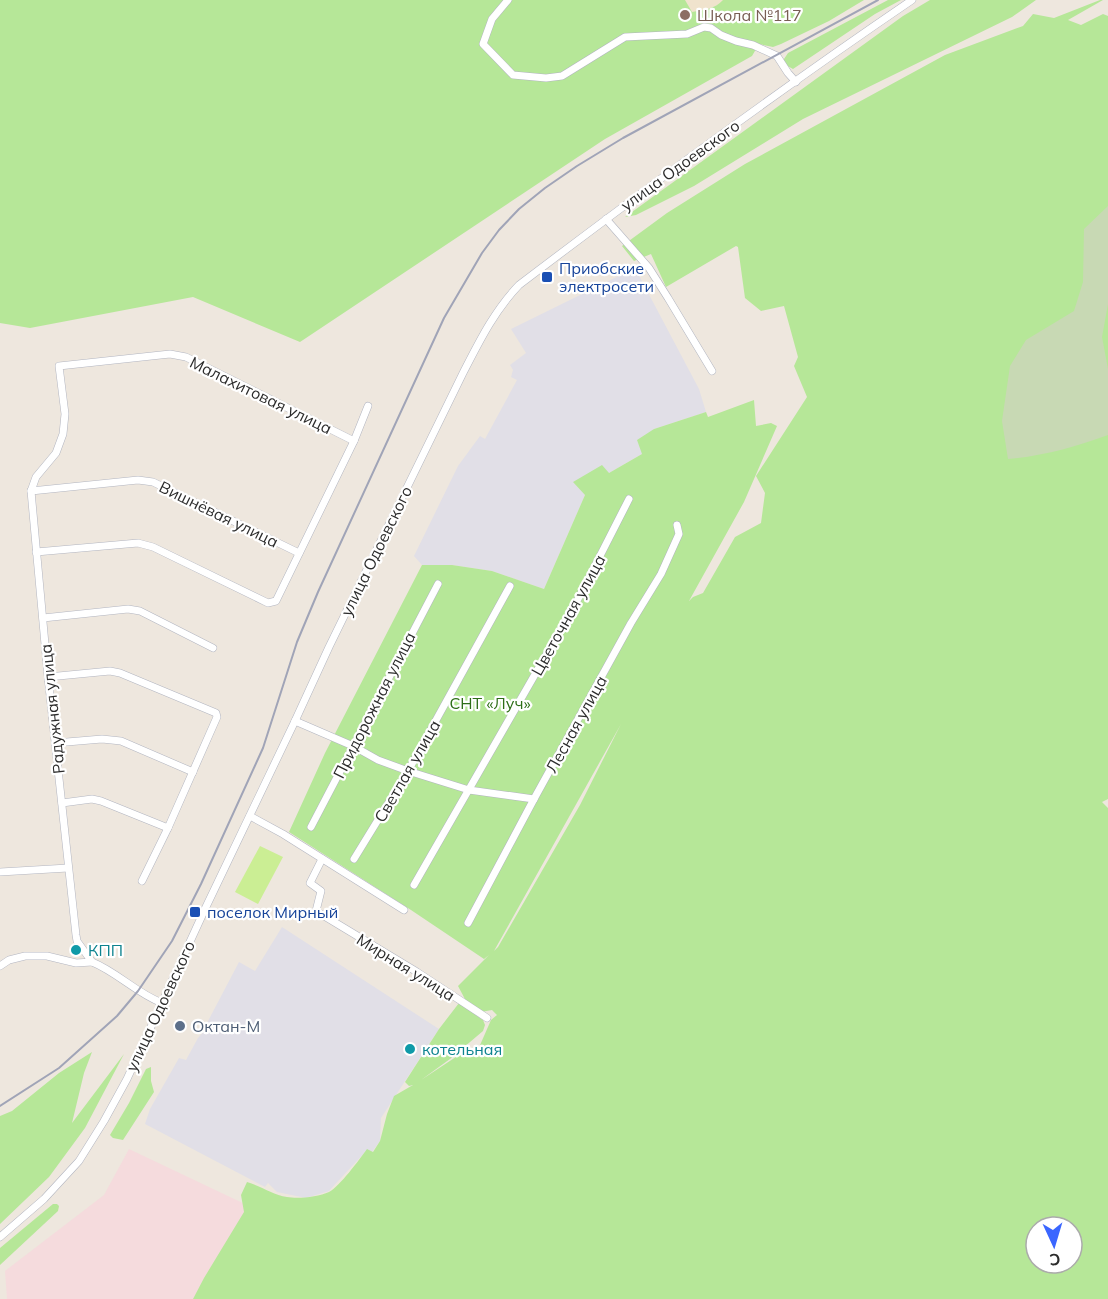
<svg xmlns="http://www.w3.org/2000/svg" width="1108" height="1299" font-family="Mulish,sans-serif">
<rect width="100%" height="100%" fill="#eee7de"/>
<g fill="#e1dfe7">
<path d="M635,268L699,389L706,412L654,429L642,454L609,473L574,482L585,495L544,589L492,571L452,565H422L414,556L458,466L480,436L485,439L517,380L511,377L513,370L510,365L526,353L511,329Z"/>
<path d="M282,927L439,1029L381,1118L380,1141L372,1152L367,1150L329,1191L306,1198L277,1192L268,1183L265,1187L145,1124L150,1109L179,1058L186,1060L198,1038L205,1030L198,1020L207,1023L239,962L255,971Z"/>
</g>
<path fill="#f0e3cd" d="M636,0H726L712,22Z"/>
<path fill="#f5dbdd" d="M129,1149L249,1206L197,1299H7L5,1271L104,1195Z"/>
<g fill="#b6e798" fill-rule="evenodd">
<path d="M0,0H685L692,12C703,10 715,9 723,0H864L829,21L781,44L773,47L759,44L752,56L605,139L300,342L193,297L30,328L0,323Z"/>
<path d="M888,0H901L875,14L793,69L784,64V59L788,53Z"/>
<path d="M930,0H1036L1012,17L803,119L694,186L636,215L625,217L903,16Z"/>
<path d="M1100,0H1103L1068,20L1081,25L1103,14L1108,16V799L1102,802L1108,808V1299H193L204,1278L244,1212L241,1195L247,1182C261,1186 273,1195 287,1197C298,1199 318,1197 329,1192C340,1186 359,1160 367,1149L373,1152L380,1141L387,1114L394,1096L413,1085L409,1086L405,1082L439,1029L459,1003L483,1020L485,1025L483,1031L450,1059L421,1080L468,1049L477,1052L491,1020L497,1015L492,1010L481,1012L466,1001L458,986L489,955L484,959L411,910L289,832L325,753L422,565H452L492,571L544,589L585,495L573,482L602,465L609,473L642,454L637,440L654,429L706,412L708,417L754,400L756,426L771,423L777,426L744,502L689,601L693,597L703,593L735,537L761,523L765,493L756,476L807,397L794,366L798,357L784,306L761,311L745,298L738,247L736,246L666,287L651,254L634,261L622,246L667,213L745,164L945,55L1023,26L1033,14L1054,18ZM621,724L580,805L498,947L494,951ZM1036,1227H1072V1263H1036Z"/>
<path d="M92,1052L84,1073L72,1123L124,1054L85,1128L49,1177L0,1224V1116L12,1111L59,1073Z"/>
<path d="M151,1067V1081L154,1092L123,1140L113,1138L110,1135L129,1103L146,1069Z"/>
<path d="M53,1204H57L59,1206L58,1211L0,1265V1248Z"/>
</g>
<path fill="#c8d9b4" d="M1108,206V304L1102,337L1108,369V435C1075,447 1043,456 1008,459L1002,421L1010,366L1026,340L1074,311L1083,282L1084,229Z"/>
<path fill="#cbee94" d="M260,846L283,857L258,904L235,892Z"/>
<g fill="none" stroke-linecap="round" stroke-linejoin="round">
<g stroke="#b2b5c0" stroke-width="8">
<g id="minor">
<path d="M508,0L492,19L483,44L513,75L546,78L562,76L625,37L687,34L704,27L711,28L721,35L736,41L753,45L777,56L788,73L796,82"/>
<path d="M606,219L649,268L668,298L712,371"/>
<path d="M31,491L138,480L153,482L299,553"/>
<path d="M36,552L138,543L153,547L268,603L276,601L354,441L368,406"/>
<path d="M43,618L128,609L140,611L213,648"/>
<path d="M48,677L110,671L120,673L216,713L217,717L168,828L142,881"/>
<path d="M295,721L353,746L378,760L408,771L469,790L534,799"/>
<path d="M55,743L102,739L121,741L193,772"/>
<path d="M62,803L92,799L101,801L168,828"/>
<path d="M250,816L283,834L404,910"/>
<path d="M311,827L438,584"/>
<path d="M322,859L310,883L321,891L316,911L417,972L487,1018"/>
<path d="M354,859L408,771L510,586"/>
<path d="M0,872L68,868"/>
<path d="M414,885L576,603L629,499"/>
<path d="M468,923L534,799L631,623L661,574L679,534L677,525"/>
<path d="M92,962C117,972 136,993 162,1003"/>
<path d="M0,966L9,960L25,956H47L76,963L92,962L77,941L76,935L48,677L31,491L36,477L56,453L63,434L65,414L59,366L170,354L186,357L354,441"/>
<path d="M0,1237L44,1199L79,1161L104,1121L127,1079L205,909L295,721L329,647L463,373C479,342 494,311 519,285C648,187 778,91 912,0"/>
</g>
</g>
<use href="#minor" stroke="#fff" stroke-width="7"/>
<path stroke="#a0a4b7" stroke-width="2" d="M0,1106L59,1068L117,1016L138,991L172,941L201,884L263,748L297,642L318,592L444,318L482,253L499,230L519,209L545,188L577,166L623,138L878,0"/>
</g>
<circle fill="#8d6e63" stroke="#fff" stroke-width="2" cx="685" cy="15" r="6"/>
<g fill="#1a4fb4" stroke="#fff" stroke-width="2">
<rect x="541" y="271" width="12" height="12" rx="3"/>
<rect x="189" y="906" width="12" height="12" rx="3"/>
</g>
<g fill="#0f9aa8" stroke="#fff" stroke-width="2">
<circle cx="76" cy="950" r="6"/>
<circle cx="410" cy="1049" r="6"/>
</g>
<circle fill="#5c6f8a" stroke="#fff" stroke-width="2" cx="180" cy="1026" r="6"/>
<g text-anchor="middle" stroke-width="4.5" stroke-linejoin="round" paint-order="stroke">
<g font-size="16" fill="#785e54" stroke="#fff" text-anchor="start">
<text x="697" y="21">Школа №117</text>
</g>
<g font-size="16" fill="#2c2c2c" stroke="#fff">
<text transform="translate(680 165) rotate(-36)" y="6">улица Одоевского</text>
<text transform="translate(261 395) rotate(26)" y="6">Малахитовая улица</text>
<text transform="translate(219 514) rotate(26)" y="6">Вишнёвая улица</text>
<text transform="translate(376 551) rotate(-64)" y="6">улица Одоевского</text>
<text transform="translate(568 615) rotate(-61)" y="6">Цветочная улица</text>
<text transform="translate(374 705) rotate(-63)" y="6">Придорожная улица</text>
<text transform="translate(52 709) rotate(-96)" y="6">Радужная улица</text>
<text transform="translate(576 724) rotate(-61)" y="6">Лесная улица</text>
<text transform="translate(407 771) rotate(-60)" y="6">Светлая улица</text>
<text transform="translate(406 967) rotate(32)" y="6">Мирная улица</text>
<text transform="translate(160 1006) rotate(-65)" y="6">улица Одоевского</text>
</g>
<g font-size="16" fill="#164399" stroke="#fff" text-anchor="start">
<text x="559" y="274">Приобские<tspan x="559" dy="18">электросети</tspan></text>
<text x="207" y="918">поселок Мирный</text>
</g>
<g font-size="16" fill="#2d6e17" stroke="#fff">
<text x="490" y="709">СНТ «Луч»</text>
</g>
<g font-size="16" fill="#0d838f" stroke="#fff" text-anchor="start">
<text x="88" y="956">КПП</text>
<text x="422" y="1055">котельная</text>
</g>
<g font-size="16" fill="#4e5e75" stroke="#fff" text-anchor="start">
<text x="192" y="1032">Октан-М</text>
</g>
</g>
<g transform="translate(1054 1245) rotate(176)"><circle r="28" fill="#ffffff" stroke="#ababab" stroke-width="1.5"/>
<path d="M0-4.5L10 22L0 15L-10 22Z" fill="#3a66ff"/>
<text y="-9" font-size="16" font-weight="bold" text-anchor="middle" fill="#2c2c2c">С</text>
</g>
</svg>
